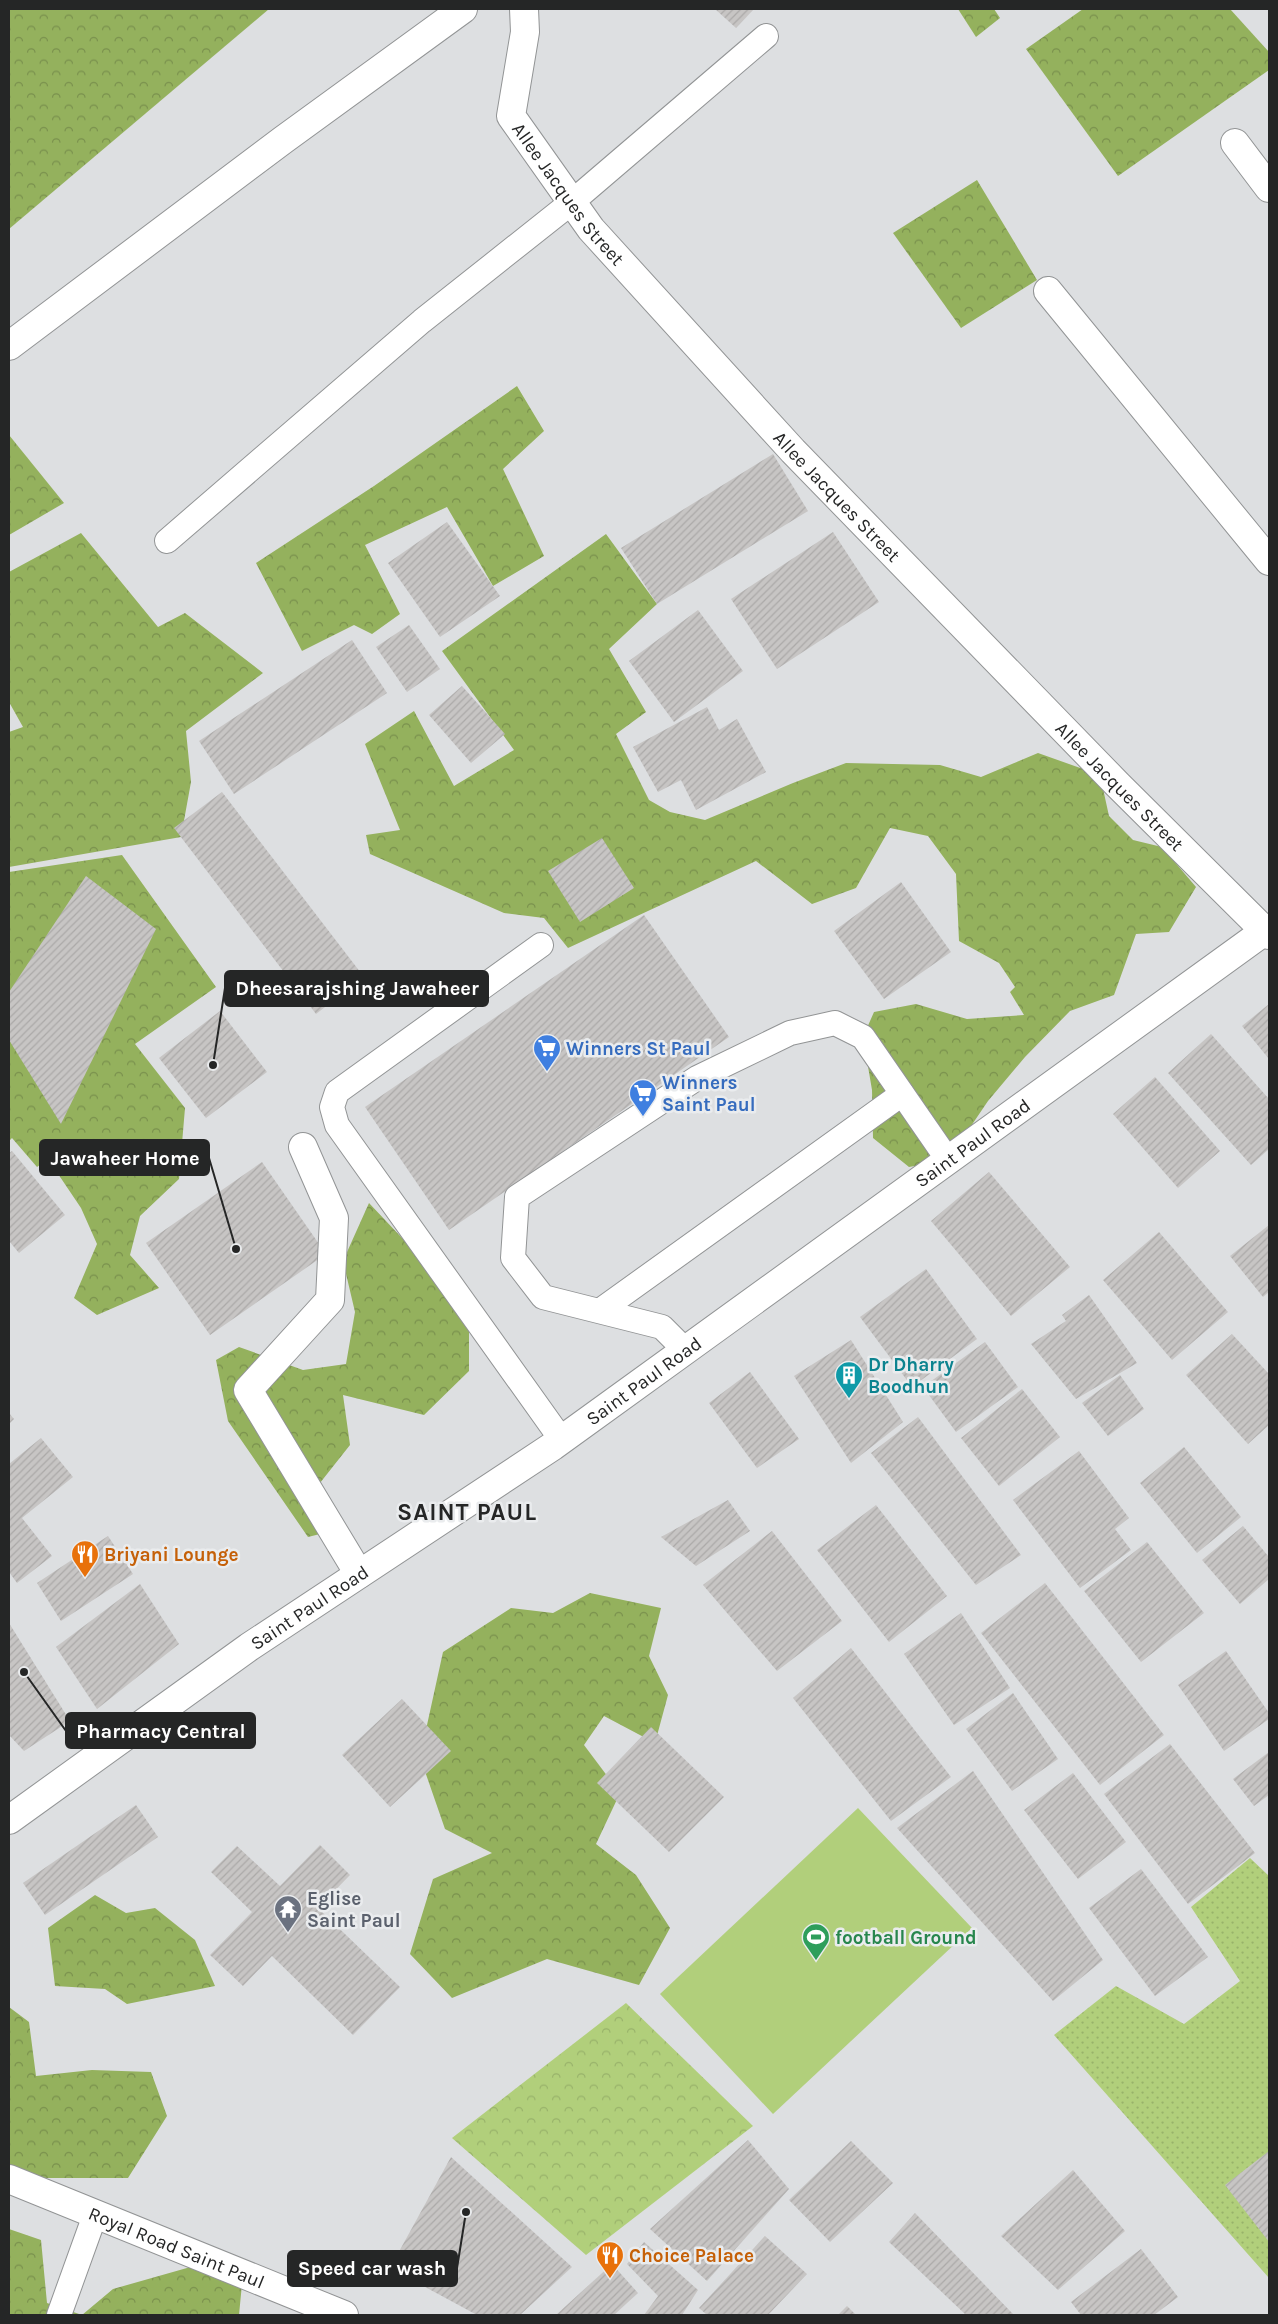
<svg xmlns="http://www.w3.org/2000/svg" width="1278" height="2324" font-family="Karla,sans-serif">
<defs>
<pattern id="grass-dots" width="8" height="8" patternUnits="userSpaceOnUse" patternTransform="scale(1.25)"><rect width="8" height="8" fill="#b1cf7b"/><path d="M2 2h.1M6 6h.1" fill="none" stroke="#98b26a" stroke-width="1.8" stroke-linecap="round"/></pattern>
<pattern id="forest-crowns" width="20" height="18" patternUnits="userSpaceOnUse" patternTransform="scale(1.25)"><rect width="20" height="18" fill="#94b15d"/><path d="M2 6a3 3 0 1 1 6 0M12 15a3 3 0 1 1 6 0" fill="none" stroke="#79904d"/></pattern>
<pattern id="park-crowns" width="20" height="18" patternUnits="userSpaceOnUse" patternTransform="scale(1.25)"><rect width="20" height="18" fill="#b1cf7b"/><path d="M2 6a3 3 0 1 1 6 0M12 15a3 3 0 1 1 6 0" fill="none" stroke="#98b26a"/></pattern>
<pattern id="building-hatch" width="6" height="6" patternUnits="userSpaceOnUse" patternTransform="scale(1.25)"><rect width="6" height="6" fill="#c7c5c4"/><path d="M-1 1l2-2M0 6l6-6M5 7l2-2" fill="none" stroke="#aba9a8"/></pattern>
</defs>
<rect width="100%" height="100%" fill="#dddfe1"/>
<path fill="url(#grass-dots)" d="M1250,1858L1269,1876V2278L1054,2035L1116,1986L1184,2024L1240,1981L1191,1907Z"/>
<g fill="url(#forest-crowns)">
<path d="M9,9H269L9,229Z"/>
<path d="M958,9H994L1000,18L976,37Z"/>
<path d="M1083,9H1230L1269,52V70L1118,176L1026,49Z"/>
<path d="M977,180L1037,280L961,328L893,233Z"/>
<path d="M517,386L544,431L503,469L544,556L493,586L447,507L365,545L400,614L372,634L354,625L302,651L256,563L374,486Z"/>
<path d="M9,435L64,503L9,535Z"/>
<path d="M81,533L158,627L185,613L263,673L186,731L191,782L181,837L9,867V732L23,727L9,702V572Z"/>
<path d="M606,534L657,604L609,649L646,712L616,734L649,800L670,812L705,820L793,783L846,763L940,765L981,777L1038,753L1100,775L1109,816L1133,840L1162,847L1196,887L1169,932L1136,934L1114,995L1070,1011L1025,1057L988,1101L948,1160L909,1167L873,1138L872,1090L863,1037L874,1012L916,1004L967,1019L1024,1015L1010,992L1015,987L999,963L959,941L956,874L928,836L890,828L856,888L812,904L756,861L568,948L544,918L504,913L370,854L366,835L400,830L365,744L414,711L454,786L514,750L442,651Z"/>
<path d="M122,855L216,987L135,1044L185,1108L179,1179L140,1216L130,1255L159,1288L97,1315L74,1298L97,1244L81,1208L48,1159L37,1167L12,1138L9,1141V872Z"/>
<path d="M369,1203L469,1309V1371L424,1415L343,1395L350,1445L316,1488L324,1533L308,1537L228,1421L216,1360L239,1347L303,1370L346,1364L355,1312L343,1261Z"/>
<path d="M590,1593L661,1608L649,1656L668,1695L655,1743L604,1716L584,1745L620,1793L596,1844L636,1875L670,1928L639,1985L547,1959L452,1998L410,1954L433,1879L492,1853L445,1829L420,1757L443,1652L511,1608L553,1613Z"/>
<path d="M95,1895L126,1913L155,1908L195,1940L215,1986L127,2004L105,1989L55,1986L48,1928Z"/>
<path d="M9,2007L29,2022L36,2076L92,2070L151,2072L167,2116L128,2178H9Z"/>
<path d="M9,2229L41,2240L47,2303L82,2315L113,2289L194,2266L242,2284L239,2315H9Z"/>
</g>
<path fill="url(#park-crowns)" d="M626,2003L753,2126L586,2255L452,2138Z"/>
<path fill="#b1cf7b" d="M858,1808L972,1928L773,2114L660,1994Z"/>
<g fill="url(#building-hatch)">
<path d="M715,9H754L736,28Z"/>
<path d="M773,454L808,511L657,604L621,548Z"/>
<path d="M447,522L500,596L440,637L388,563Z"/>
<path d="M833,532L879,602L777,669L731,599Z"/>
<path d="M698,610L743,671L674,722L629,661Z"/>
<path d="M409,625L440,669L407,692L376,647Z"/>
<path d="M352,640L387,693L234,794L199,741Z"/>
<path d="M462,686L505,734L471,763L429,715Z"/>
<path d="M707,707L719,730L737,719L766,772L696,810L681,780L658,792L633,747Z"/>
<path d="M222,792L364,977L316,1014L174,828Z"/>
<path d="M602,838L634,888L580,922L548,871Z"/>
<path d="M86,876L156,929L61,1124L9,1040V992Z"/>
<path d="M901,882L951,952L884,999L834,931Z"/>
<path d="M644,915L729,1037L449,1230L365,1107Z"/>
<path d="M1269,1004V1059L1242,1026Z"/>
<path d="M220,1011L267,1072L206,1118L159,1058Z"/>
<path d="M1211,1034L1269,1099V1149L1251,1165L1168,1073Z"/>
<path d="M1155,1077L1220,1151L1178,1188L1113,1114Z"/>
<path d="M12,1151L65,1215L19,1253L9,1241V1153Z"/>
<path d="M262,1162L326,1254L210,1335L146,1243Z"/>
<path d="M989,1172L1070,1267L1011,1316L931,1221Z"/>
<path d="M1269,1225V1292L1263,1297L1230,1256Z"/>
<path d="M1159,1232L1228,1312L1172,1360L1103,1280Z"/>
<path d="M926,1269L977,1339L912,1387L860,1317Z"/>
<path d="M1089,1295L1137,1363L1076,1399L1031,1344L1066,1321L1062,1315Z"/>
<path d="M1232,1334L1269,1374V1425L1248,1444L1186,1375Z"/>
<path d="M851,1340L903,1422L851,1463L794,1376Z"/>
<path d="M985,1342L1018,1387L956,1432L923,1387Z"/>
<path d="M750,1372L799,1439L757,1468L709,1403Z"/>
<path d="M1120,1375L1144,1409L1108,1436L1082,1403Z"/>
<path d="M1022,1389L1060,1437L999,1486L961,1438Z"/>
<path d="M9,1413L14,1419L9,1424Z"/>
<path d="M918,1417L1021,1555L976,1585L871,1453Z"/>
<path d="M41,1438L73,1477L22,1518L52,1556L17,1583L9,1572V1464Z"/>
<path d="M1184,1447L1241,1517L1197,1553L1140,1483Z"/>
<path d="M1079,1451L1129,1518L1115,1529L1131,1550L1080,1588L1013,1500Z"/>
<path d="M728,1500L750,1531L696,1566L661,1537Z"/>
<path d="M876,1505L947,1596L889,1642L817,1550Z"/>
<path d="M1243,1526L1269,1557V1579L1240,1604L1202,1560Z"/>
<path d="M772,1531L842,1621L777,1671L703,1585Z"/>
<path d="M108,1536L133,1574L61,1621L37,1583Z"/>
<path d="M1147,1542L1204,1613L1141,1662L1084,1591Z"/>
<path d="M1045,1583L1164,1735L1100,1785L981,1633Z"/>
<path d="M140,1584L179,1644L97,1709L56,1647Z"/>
<path d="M961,1613L1010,1688L954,1725L904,1654Z"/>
<path d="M9,1623L70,1721L24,1751L9,1735Z"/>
<path d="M851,1648L951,1777L891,1821L793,1698Z"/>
<path d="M1226,1651L1269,1713V1719L1224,1751L1178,1685Z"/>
<path d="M1013,1693L1058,1759L1012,1791L966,1729Z"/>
<path d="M402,1699L451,1751L390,1807L342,1755Z"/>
<path d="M651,1727L724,1797L669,1852L597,1783Z"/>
<path d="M1170,1744L1255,1853L1188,1904L1104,1794Z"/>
<path d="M1269,1752V1795L1254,1806L1233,1779Z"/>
<path d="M973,1771L1103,1960L1053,2001L897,1828Z"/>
<path d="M1073,1773L1126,1842L1078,1879L1024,1810Z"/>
<path d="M136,1805L158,1837L45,1915L23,1883Z"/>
<path d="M320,1845L350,1875L318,1908L400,1987L353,2035L272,1956L243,1986L210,1955L252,1912L211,1872L237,1846L280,1886Z"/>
<path d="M1141,1869L1208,1957L1155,1996L1089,1908Z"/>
<path d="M748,2140L789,2189L707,2281L650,2229Z"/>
<path d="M851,2141L893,2183L830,2242L789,2200Z"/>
<path d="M1269,2151V2242L1225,2185Z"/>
<path d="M451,2157L572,2267L520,2315H477L390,2268Z"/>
<path d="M1073,2170L1125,2231L1058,2290L1001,2236Z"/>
<path d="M915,2213L1013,2314L1012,2315H966L889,2242Z"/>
<path d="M765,2236L807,2274L768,2315H707L699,2308Z"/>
<path d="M644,2242L698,2290L682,2315H644L658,2296L627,2264Z"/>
<path d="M1141,2249L1178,2297L1154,2315H1081L1071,2302Z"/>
<path d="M612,2264L638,2293L614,2315H556Z"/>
<path d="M847,2306L856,2315H838Z"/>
</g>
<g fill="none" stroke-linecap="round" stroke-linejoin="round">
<g stroke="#929495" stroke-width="26">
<g id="lane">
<path d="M167,541L422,321L572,202L766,36"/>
<path d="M541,945L337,1092L332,1107L337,1125L561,1439"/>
<path d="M601,1310L902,1094"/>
<path d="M685,1350L662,1327L543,1297L513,1258L517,1197L697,1078L790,1033L835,1023L863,1037L948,1160"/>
<path d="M59,2315L95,2215"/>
</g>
</g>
<g stroke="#929495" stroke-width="30">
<g id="street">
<path id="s1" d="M524,9L525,32L511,116L591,229L793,451L1118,785L1269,935"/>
<path d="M1235,143L1269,188"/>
<path d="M1048,291L1269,561"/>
<path d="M9,346L283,140L463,9"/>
<path d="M303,1147L334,1218L330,1300L248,1390L359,1574"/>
</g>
</g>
<g stroke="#929495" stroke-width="30">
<g id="secondary">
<path id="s2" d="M9,1820L249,1647L553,1446L1269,928"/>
</g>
</g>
<g stroke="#929495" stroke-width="30">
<g id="primary">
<path id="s3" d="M9,2179L344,2315"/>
</g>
</g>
<use href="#lane" stroke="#fff" stroke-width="24"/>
<use href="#street" stroke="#fff" stroke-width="28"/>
<use href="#secondary" stroke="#fff" stroke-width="28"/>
<use href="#primary" stroke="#fff" stroke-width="28"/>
</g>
<defs>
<g id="supermarket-pin" transform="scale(1.4375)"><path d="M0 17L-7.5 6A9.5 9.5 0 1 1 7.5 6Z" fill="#3f7fe0" stroke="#eaecee"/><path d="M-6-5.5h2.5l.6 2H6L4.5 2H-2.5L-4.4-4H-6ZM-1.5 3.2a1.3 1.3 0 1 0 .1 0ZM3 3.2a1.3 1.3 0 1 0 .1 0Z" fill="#fff"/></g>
<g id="building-pin" transform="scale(1.4375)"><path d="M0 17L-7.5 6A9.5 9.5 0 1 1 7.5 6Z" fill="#0f9aa8" stroke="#eaecee"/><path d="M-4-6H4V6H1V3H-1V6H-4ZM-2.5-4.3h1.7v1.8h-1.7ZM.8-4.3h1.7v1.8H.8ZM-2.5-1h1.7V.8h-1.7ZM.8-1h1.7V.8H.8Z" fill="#fff"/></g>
<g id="restaurant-pin" transform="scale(1.4375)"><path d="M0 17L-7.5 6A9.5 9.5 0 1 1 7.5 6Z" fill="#e8710a" stroke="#eaecee"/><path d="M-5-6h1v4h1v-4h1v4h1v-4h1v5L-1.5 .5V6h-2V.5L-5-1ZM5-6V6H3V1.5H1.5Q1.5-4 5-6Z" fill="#fff"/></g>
<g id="temple-pin" transform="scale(1.4375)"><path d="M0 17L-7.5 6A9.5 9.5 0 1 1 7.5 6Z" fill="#6b7280" stroke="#eaecee"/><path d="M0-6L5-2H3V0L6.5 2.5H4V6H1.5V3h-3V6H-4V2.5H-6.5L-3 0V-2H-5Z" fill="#fff"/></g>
<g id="stadium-pin" transform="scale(1.4375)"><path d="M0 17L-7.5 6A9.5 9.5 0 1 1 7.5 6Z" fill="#2e9e5b" stroke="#eaecee"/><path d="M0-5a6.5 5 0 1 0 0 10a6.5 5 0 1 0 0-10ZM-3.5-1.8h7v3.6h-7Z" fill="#fff"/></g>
</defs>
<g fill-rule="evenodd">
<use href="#supermarket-pin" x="547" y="1048"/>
<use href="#supermarket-pin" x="643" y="1093"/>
<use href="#building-pin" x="849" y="1375"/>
<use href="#restaurant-pin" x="85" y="1554"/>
<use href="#temple-pin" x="288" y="1909"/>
<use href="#stadium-pin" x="816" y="1937"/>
<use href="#restaurant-pin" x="610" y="2255"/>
</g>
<g text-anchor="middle" stroke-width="5" stroke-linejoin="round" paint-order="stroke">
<g font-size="19" fill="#252626" stroke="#eaecee">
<text dy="7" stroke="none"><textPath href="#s1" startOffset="205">Allee Jacques Street</textPath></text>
<text dy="7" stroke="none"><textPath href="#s1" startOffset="610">Allee Jacques Street</textPath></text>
<text dy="7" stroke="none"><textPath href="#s1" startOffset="1015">Allee Jacques Street</textPath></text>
<text dy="7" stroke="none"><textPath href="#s2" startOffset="1178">Saint Paul Road</textPath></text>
<text dy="7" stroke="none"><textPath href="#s2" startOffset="772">Saint Paul Road</textPath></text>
<text dy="7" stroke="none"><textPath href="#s2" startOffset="368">Saint Paul Road</textPath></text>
<text dy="7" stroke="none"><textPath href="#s3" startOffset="181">Royal Road Saint Paul</textPath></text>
</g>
<g font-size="19" font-weight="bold" fill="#366cbe" stroke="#eaecee" text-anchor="start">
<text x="566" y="1055">Winners St Paul</text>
<text x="662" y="1089">Winners<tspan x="662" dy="22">Saint Paul</tspan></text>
</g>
<g font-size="19" font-weight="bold" fill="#0d838f" stroke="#eaecee" text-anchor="start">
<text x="868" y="1371">Dr Dharry<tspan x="868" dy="22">Boodhun</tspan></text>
</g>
<g font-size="19" font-weight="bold" fill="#c56008" stroke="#eaecee" text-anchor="start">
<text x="104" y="1561">Briyani Lounge</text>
<text x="629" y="2262">Choice Palace</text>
</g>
<g font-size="19" font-weight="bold" fill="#5b616d" stroke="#eaecee" text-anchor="start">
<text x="307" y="1905">Eglise<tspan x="307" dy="22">Saint Paul</tspan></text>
</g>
<g font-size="19" font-weight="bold" fill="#27864d" stroke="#eaecee" text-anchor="start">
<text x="835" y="1944">football Ground</text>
</g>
<g font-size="24" font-weight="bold" letter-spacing="1" fill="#252626" stroke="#eaecee">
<text x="467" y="1520">SAINT PAUL</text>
</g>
</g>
<path fill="none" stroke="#252626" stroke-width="2" d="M213 1065L225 988M236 1249L209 1158M24 1672L66 1731M466 2212L457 2268"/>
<g fill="#252626" stroke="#eaecee" stroke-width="2">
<circle cx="213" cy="1065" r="5"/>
<circle cx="236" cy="1249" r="5"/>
<circle cx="24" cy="1672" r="5"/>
<circle cx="466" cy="2212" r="5"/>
</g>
<g fill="#252626" stroke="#252626" stroke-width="2">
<rect x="225" y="971" width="263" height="35" rx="5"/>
<rect x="40" y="1140" width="169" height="35" rx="5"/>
<rect x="66" y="1713" width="189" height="35" rx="5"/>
<rect x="288" y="2251" width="169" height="35" rx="5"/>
</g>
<g font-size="20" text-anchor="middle" font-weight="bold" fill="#fff">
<text x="357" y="995">Dheesarajshing Jawaheer</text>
<text x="125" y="1165">Jawaheer Home</text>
<text x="161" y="1738">Pharmacy Central</text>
<text x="372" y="2275">Speed car wash</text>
</g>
<rect width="1278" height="2324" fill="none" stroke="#252626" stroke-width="20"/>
</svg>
